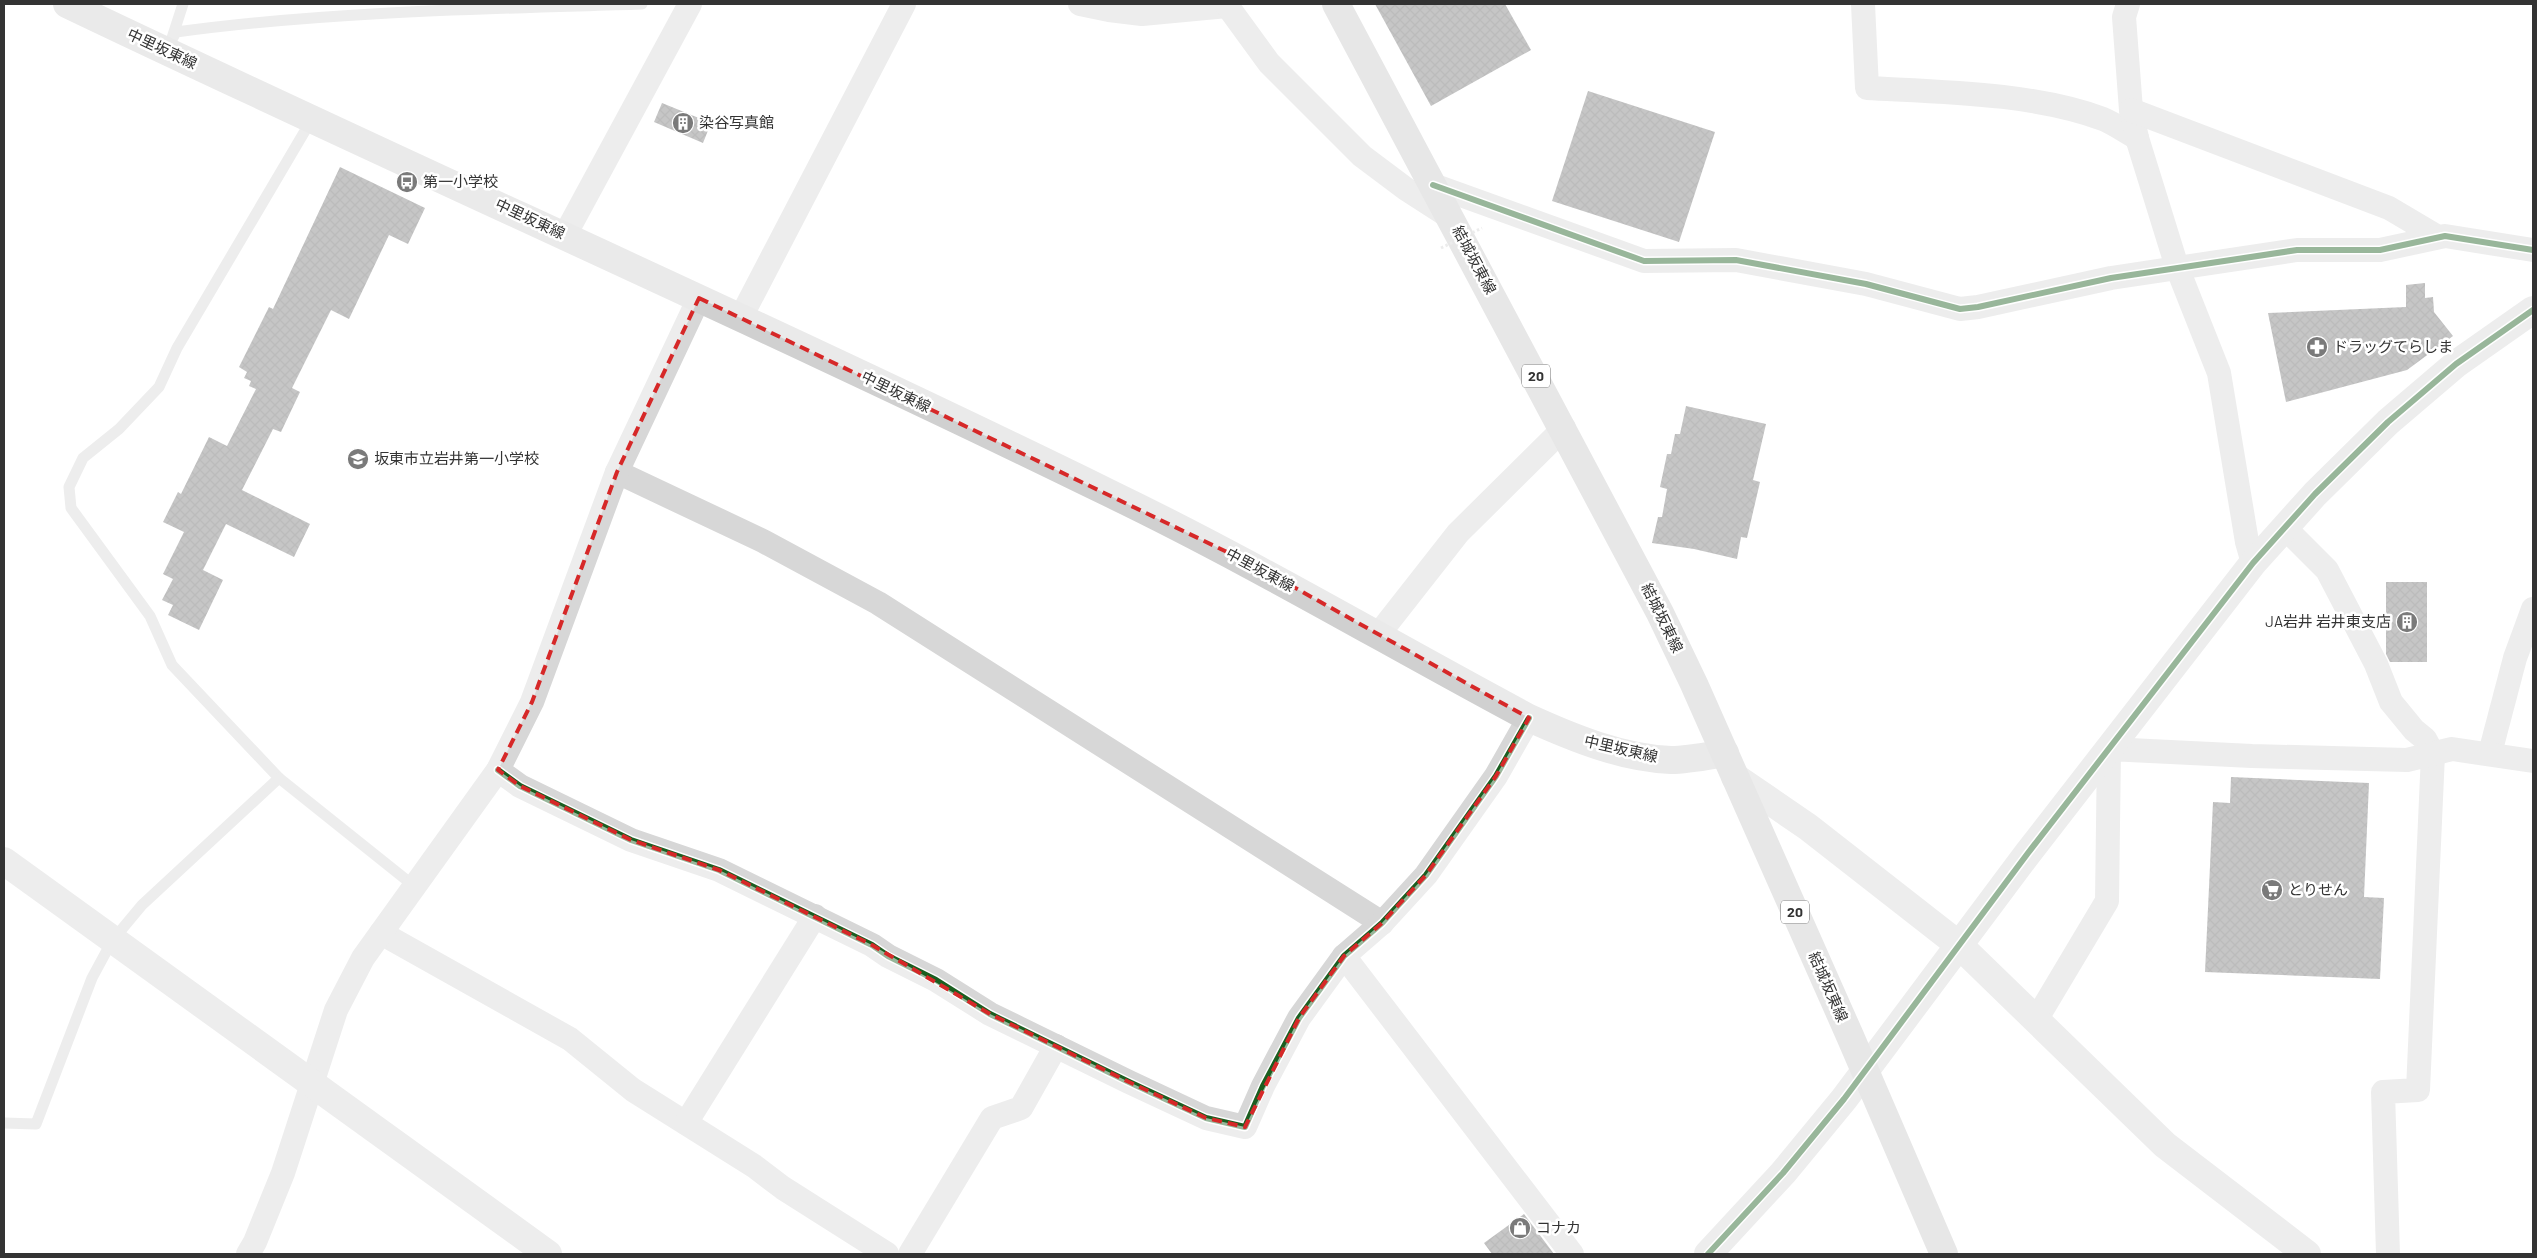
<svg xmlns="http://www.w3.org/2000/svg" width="2537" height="1258" font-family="Barlow,'Noto Sans JP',sans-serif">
<defs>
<pattern id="building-cross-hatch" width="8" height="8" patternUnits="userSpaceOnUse" patternTransform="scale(1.25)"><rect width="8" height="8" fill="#818181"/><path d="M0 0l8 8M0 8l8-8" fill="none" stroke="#6a6a6a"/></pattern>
</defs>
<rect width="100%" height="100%" fill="#fff"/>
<g fill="url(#building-cross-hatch)">
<path d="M1375,4H1505L1531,50L1431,106Z"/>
<path d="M1588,91L1715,132L1679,242L1552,201Z"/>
<path d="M662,103L711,123L703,143L654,122Z"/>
<path d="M340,167L425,208L408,244L389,235L349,319L331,310L292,388L300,392L281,432L273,429L242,490L310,524L294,557L226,524L203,570L223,580L199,630L168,615L173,605L162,600L173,579L163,574L184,532L163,522L178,492L181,494L209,437L227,446L256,389L249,386L251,381L244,378L247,372L239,367L269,307L273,309Z"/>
<path d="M2425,283V298L2433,297L2434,312L2453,336L2407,370L2286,402L2268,313L2406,307V285Z"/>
<path d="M1686,406L1766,424L1753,480L1760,482L1747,538L1741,537L1737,559L1694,549L1652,543L1658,517H1662L1667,489L1660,487L1667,454H1671L1675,434H1680Z"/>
<path d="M2386,582H2427V662H2390L2386,654Z"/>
<path d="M2231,777L2369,783L2364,897L2384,898L2380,979L2205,972L2213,802L2230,803Z"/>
<path d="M1524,1214L1554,1254H1492L1484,1243Z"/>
</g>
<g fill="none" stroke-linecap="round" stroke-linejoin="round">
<g stroke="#d7d7d7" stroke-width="11">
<path d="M172,38L183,4"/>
<path d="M166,51L176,32C330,11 486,9 642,4"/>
<path d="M279,778L172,665L150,616L71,508L69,487L83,458L119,429L159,387L177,348L312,119"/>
<path d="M4,1123L36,1124L92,978L112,941L142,905L279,778L414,886"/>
</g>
<g stroke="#d7d7d7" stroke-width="24">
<path d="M1080,4L1109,10L1142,14L1227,6"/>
<path d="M1226,4L1269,63L1362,156L1406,189L1451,218"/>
<path d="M1863,4L1867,88C1941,92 2034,93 2103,119C2115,124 2126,132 2137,138"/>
<path d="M2128,4L2124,17L2131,110L2137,138L2177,267L2219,373L2247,542L2253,563"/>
<path d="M2131,110L2389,208L2438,237"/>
<path d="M1433,185L1644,261L1736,260L1866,284L1960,309L1978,307L2111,278L2297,250H2380L2445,236L2533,250"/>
<path d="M565,235L690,4"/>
<path d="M741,317L904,4"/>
<path d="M617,472L763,541L878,603L1382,923"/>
<path d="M2285,528L2327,570L2376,664L2391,702L2414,730L2425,739L2433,754L2418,1090L2383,1092L2388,1254"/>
<path d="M1378,635L1458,533L1564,428"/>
<path d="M2490,753L2515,658L2533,609"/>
<path d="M498,770L520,786L631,840L719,870L872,945L888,956L936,980L990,1014L1129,1082L1206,1118L1245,1127L1263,1086L1299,1018L1344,956L1382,923L1426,875L1496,776L1529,718"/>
<path d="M381,933L570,1039L633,1090L754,1166L783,1188L887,1254"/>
<path d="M1344,956L1572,1254"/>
<path d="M2036,1020L2107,901L2109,749L2252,756L2407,760L2452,749L2533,761"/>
<path d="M686,1123L815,916"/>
<path d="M248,1254L255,1242L283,1173L336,1010L363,958L498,770L532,702L617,472L699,298"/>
<path d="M910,1254L992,1118L1021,1108L1056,1046"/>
</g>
<g stroke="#d7d7d7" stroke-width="28">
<path d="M1735,777L1808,827L1959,945L2165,1145L2307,1254"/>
<path d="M4,861L548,1254"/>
<path d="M1708,1254L1783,1173L1844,1099L2028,853L2253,563L2315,494L2388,422L2456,364L2533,310"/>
</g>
<path stroke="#d0d0d0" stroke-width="28" d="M67,4C414,170 766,325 1111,494C1254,563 1390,644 1529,718C1573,738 1622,758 1671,760C1688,760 1707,756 1725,753"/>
<path stroke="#cacaca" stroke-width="28" d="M1336,4L1660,613L1694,684L1850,1036L1944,1254"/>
<path stroke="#d6d6d6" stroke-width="3" stroke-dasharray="2.5 2.5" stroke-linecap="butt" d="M1441,248L1482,228"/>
<g stroke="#fff" stroke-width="9">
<g id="cycleway">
<path d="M1433,185L1644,261L1736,260L1866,284L1960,309L1978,307L2111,278L2297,250H2380L2445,236L2533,250"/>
<path d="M498,770L520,786L631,840L719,870L872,945L888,956L936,980L990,1014L1129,1082L1206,1118L1245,1127L1263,1086L1299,1018L1344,956L1382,923L1426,875L1496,776L1529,718"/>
<path d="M1708,1254L1783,1173L1844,1099L2028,853L2253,563L2315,494L2388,422L2456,364L2533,310"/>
</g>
</g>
<use href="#cycleway" stroke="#1b5e20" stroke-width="6"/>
</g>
<path d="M0 0H2537V1258H0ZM699,298L1254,565L1529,718L1496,776L1426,875L1382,923L1344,956L1299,1018L1245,1127L1206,1118L1129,1082L990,1014L872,945L719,870L631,840L520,786L498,770L532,702L617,472Z" fill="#fff" fill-opacity=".55" fill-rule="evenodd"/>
<path fill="none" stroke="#d62828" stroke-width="4" stroke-dasharray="10 6" stroke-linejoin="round" d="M699,298L1254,565L1529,718L1496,776L1426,875L1382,923L1344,956L1299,1018L1245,1127L1206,1118L1129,1082L990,1014L872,945L719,870L631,840L520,786L498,770L532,702L617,472Z"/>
<defs>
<g id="building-disc" transform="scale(1.125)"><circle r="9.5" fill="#7a7a7a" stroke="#fff"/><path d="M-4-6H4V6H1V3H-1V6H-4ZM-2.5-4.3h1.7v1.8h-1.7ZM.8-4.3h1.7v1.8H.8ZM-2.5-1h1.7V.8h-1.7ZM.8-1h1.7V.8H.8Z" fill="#fff"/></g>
<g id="bus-disc" transform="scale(1.125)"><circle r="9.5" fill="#7a7a7a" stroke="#fff"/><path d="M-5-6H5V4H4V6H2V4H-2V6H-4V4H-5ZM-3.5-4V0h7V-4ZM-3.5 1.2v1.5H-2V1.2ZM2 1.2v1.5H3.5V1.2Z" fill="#fff"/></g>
<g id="pharmacy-disc" transform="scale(1.125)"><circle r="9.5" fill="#7a7a7a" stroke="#fff"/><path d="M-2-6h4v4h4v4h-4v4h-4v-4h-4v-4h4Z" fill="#fff"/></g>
<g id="school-disc" transform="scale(1.125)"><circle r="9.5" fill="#7a7a7a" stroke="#fff"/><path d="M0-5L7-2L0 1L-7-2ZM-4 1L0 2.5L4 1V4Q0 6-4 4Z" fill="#fff"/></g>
<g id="supermarket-disc" transform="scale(1.125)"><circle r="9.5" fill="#7a7a7a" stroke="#fff"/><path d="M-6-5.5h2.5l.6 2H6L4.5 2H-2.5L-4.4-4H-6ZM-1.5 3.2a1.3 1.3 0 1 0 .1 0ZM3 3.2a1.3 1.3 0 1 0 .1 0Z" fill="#fff"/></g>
<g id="shop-disc" transform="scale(1.125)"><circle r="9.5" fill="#7a7a7a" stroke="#fff"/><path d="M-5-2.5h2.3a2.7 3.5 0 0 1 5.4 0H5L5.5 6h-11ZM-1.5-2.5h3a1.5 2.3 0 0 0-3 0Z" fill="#fff"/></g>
</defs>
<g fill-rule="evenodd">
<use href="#building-disc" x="683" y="123"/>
<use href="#bus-disc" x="407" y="182"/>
<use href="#pharmacy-disc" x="2317" y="347"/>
<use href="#school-disc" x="358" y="459"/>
<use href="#building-disc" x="2407" y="622"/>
<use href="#supermarket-disc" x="2272" y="890"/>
<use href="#shop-disc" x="1520" y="1228"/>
</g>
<g text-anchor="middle" stroke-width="5" stroke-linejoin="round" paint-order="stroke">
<g fill="#fff" stroke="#707070" stroke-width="1">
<rect x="1522" y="364.5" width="28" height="23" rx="4"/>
<rect x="1781" y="900.5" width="28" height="23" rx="4"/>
</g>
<g font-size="14" font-weight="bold" fill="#333">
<text x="1536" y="381">20</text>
<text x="1795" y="917">20</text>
</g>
<g font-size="15" fill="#333" stroke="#fff">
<text transform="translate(162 49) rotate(25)" y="5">中里坂東線</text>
<text transform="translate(530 219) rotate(25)" y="5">中里坂東線</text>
<text transform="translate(1474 260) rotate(62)" y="5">結城坂東線</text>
<text transform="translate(896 392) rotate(26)" y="5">中里坂東線</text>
<text transform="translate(1260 570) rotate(28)" y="5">中里坂東線</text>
<text transform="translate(1662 618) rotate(64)" y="5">結城坂東線</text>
<text transform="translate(1621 749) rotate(13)" y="5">中里坂東線</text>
<text transform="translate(1828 987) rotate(66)" y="5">結城坂東線</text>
</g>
<g font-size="15" fill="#333" stroke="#fff" text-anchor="start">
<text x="699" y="128">染谷写真館</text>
<text x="423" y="187">第一小学校</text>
<text x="2333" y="352">ドラッグてらしま</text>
<text x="374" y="464">坂東市立岩井第一小学校</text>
<text x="2391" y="627" text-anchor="end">JA岩井 岩井東支店</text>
<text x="2288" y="895">とりせん</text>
<text x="1536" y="1233">コナカ</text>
</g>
</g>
<rect width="2537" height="1258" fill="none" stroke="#333333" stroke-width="10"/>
</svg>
